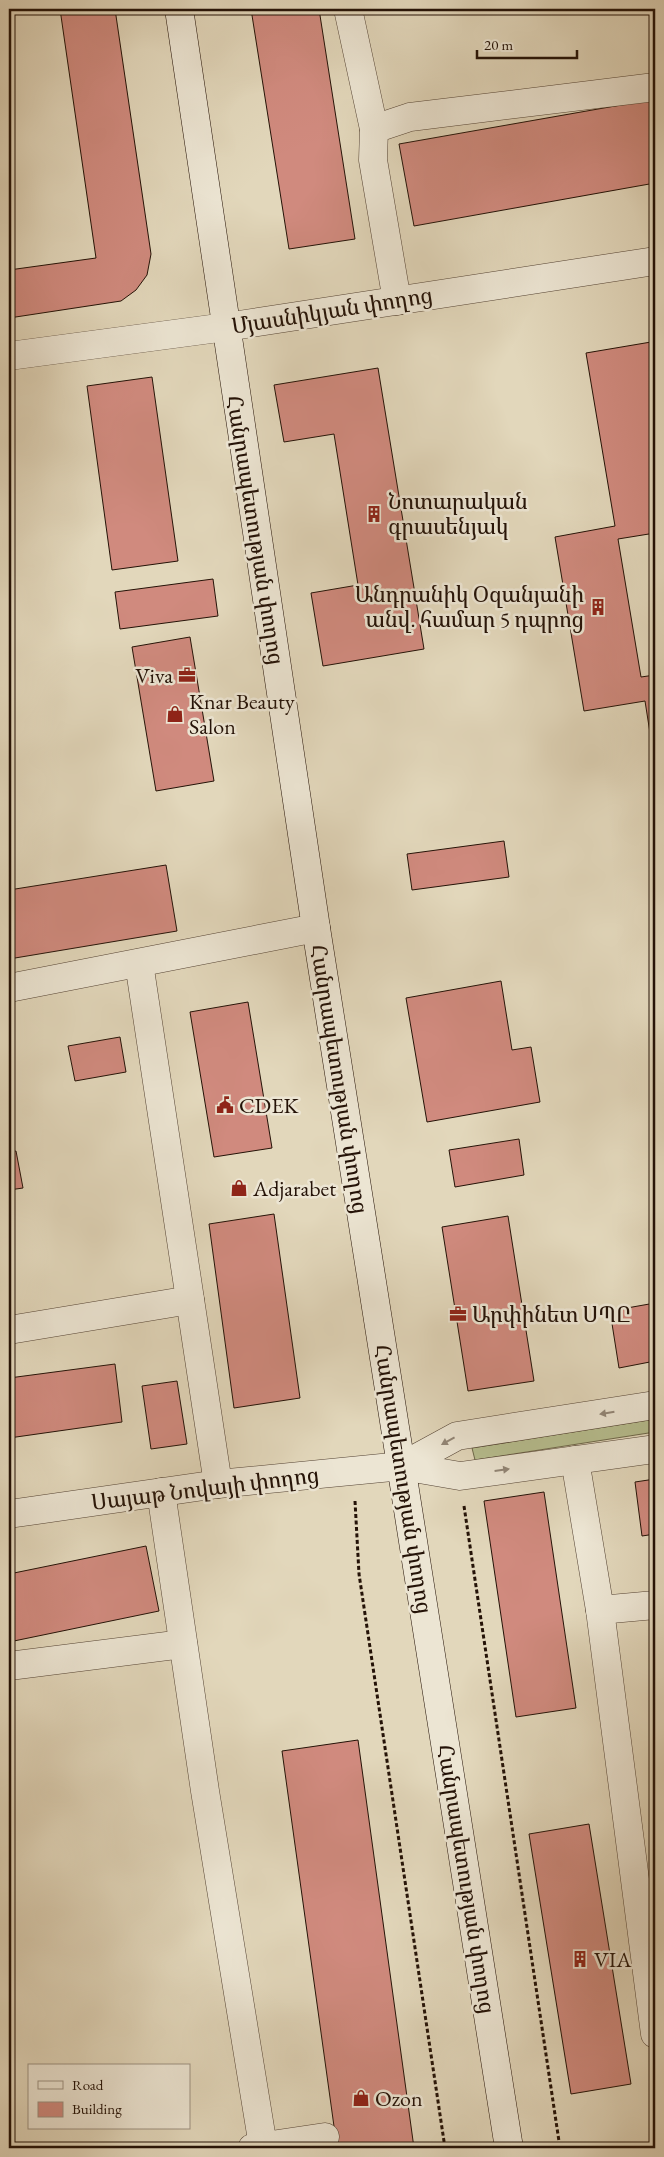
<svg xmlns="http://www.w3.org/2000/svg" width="664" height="2157" font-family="'EB Garamond','Noto Serif Armenian',serif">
<rect width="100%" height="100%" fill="#e2d7bb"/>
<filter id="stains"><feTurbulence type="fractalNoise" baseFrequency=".004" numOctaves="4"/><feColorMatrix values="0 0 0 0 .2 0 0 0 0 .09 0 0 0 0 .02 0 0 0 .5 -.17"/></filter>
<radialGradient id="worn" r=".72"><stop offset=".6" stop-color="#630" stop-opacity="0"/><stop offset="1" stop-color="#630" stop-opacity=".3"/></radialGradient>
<path fill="#b6bd8e" stroke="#6d684a" d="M655,1419V1432L475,1460L472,1448Z"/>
<g fill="#d08a7e" stroke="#241207">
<path d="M60,9H115L151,254L147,275L136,290L121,301L9,318V270L96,258Z"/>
<path d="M251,9H319L355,239L289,249Z"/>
<path d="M655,99V183L414,226L399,144Z"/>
<path d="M651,342L655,368V533L618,539L641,677L655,675V765L645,701L584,711L555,537L615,526L586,353Z"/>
<path d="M378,368L424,649L323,666L311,593L358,585L334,434L284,442L274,385Z"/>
<path d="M152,377L178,561L112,570L87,386Z"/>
<path d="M213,579L218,616L120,629L115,592Z"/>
<path d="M190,637L214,781L156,791L132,647Z"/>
<path d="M504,841L509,877L412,890L407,854Z"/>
<path d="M166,865L177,931L9,959V890Z"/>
<path d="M501,981L512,1050L531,1047L540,1102L427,1122L406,998Z"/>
<path d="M248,1002L272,1148L214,1157L190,1012Z"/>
<path d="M120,1037L126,1072L75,1081L68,1046Z"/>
<path d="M519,1139L524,1175L455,1187L449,1150Z"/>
<path d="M16,1151L23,1188L9,1190V1152Z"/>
<path d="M274,1214L300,1398L234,1408L209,1224Z"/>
<path d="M508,1216L534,1381L468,1391L442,1227Z"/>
<path d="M655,1303V1361L619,1368L610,1311Z"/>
<path d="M115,1364L122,1422L9,1438V1378Z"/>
<path d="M177,1381L187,1444L151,1449L142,1386Z"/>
<path d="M655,1479V1534L642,1536L635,1482Z"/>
<path d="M544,1492L576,1708L516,1717L484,1501Z"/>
<path d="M146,1546L159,1611L9,1642V1574Z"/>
<path d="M358,1740L414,2148H337L282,1751Z"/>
<path d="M589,1824L631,2084L571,2094L529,1834Z"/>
</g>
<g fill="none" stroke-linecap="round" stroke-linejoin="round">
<g stroke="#544334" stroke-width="29">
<g id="minor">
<path d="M348,9L374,129"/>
<path d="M397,301L373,160L374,129L410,117L655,87"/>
<path d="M9,356L226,327L655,261"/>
<path d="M139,963L218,1484"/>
<path d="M9,988L316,928"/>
<path d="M9,1330L190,1300"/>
<path d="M575,1460L600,1610L655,2034"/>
<path d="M161,1492L205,1791L263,2146"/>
<path d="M600,1610L655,1605"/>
<path d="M9,1666L183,1644"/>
<path d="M252,2148L325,2137"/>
</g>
</g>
<g stroke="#544334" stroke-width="29">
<g id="tertiary">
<path d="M402,1466L457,1436L655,1405"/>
<path d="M9,1514L218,1484L402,1466L460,1476L655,1449"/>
</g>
</g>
<g stroke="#241207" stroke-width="29">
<path id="secondary" d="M179,9L316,928L509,2148"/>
</g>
<g stroke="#241207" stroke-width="3" stroke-dasharray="4 2.5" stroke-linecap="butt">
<path d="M355,1501L359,1574L445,2148"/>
<path d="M464,1506L560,2148"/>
</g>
<use href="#minor" stroke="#ece5d3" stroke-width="28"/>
<use href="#tertiary" stroke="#ece5d3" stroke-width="28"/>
<use href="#secondary" stroke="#ece5d3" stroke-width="28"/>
</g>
<defs><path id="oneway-solid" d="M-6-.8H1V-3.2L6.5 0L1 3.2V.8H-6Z" transform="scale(1.25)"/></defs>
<g fill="#928677">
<use href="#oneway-solid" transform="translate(607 1413) rotate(171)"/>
<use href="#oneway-solid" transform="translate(448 1441) rotate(151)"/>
<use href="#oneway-solid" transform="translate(502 1470) rotate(-8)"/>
</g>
<defs>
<g id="building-bare" transform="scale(1.35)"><path d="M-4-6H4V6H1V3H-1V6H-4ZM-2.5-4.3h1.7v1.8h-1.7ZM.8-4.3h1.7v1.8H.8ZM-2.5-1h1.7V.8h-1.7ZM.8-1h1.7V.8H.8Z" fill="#8f2418" stroke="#ece5d3" stroke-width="2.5" paint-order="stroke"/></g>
<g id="office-bare" transform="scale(1.35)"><path d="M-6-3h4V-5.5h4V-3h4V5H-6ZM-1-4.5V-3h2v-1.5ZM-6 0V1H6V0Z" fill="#8f2418" stroke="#ece5d3" stroke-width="2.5" paint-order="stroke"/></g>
<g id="shop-bare" transform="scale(1.35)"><path d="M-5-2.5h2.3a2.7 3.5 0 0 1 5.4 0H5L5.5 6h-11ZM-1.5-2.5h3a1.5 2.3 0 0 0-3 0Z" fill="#8f2418" stroke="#ece5d3" stroke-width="2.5" paint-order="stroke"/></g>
<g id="civic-bare" transform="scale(1.35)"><path d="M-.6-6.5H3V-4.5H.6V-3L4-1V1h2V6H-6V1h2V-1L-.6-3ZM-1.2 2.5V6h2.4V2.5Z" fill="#8f2418" stroke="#ece5d3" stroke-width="2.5" paint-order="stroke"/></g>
</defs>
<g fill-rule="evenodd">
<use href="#building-bare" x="374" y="514"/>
<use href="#building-bare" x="598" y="607"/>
<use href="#office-bare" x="187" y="675"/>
<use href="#shop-bare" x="175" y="714"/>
<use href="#civic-bare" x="225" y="1105"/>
<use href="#shop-bare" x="239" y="1188"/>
<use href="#office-bare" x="458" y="1314"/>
<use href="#building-bare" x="580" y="1959"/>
<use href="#shop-bare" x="361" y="2098"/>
</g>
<g text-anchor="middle" stroke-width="5" stroke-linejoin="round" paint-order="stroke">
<g font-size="22" fill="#241207" stroke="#ece5d3">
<text transform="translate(332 310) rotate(-9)" y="8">Մյասնիկյան փողոց</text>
<text transform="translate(256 530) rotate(81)" y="8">Հանրապետության փողոց</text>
<text transform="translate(340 1079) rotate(81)" y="8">Հանրապետության փողոց</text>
<text transform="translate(404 1479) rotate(81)" y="8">Հանրապետության փողոց</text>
<text transform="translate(205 1488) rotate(-7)" y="8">Սայաթ Նովայի փողոց</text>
<text transform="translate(467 1879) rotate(81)" y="8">Հանրապետության փողոց</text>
</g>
<g font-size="22" fill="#241207" stroke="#ece5d3" text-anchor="start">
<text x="388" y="509">Նոտարական<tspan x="388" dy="25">գրասենյակ</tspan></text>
<text x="584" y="602" text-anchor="end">Անդրանիկ Օզանյանի<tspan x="584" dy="25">անվ․ համար 5 դպրոց</tspan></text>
<text x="173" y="683" text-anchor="end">Viva</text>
<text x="189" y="709">Knar Beauty<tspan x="189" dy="25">Salon</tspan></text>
<text x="239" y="1113">CDEK</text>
<text x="253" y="1196">Adjarabet</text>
<text x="472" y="1322">Արփինետ ՍՊԸ</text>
<text x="594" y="1967">VIA</text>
<text x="375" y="2106">Ozon</text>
</g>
</g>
<rect width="664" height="2157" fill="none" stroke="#e2d7bb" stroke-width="30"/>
<rect x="10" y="10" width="644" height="2137" fill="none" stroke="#241207" stroke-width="2.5"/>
<rect x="15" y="15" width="634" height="2127" fill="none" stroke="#241207"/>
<rect x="28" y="2064" width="162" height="65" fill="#ece5d3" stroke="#9c9181"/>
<rect x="38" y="2081" width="25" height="8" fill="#ece5d3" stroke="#9c9181"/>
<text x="72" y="2090" font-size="15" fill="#241207">Road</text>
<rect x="38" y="2102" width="25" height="15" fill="#d08a7e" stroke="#9c9181"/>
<text x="72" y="2114" font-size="15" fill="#241207">Building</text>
<path d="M477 50v8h100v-8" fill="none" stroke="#241207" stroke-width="2.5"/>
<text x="484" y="50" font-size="15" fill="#241207" stroke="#ece5d3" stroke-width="4" paint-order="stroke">20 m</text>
<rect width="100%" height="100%" filter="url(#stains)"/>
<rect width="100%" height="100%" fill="url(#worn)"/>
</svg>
